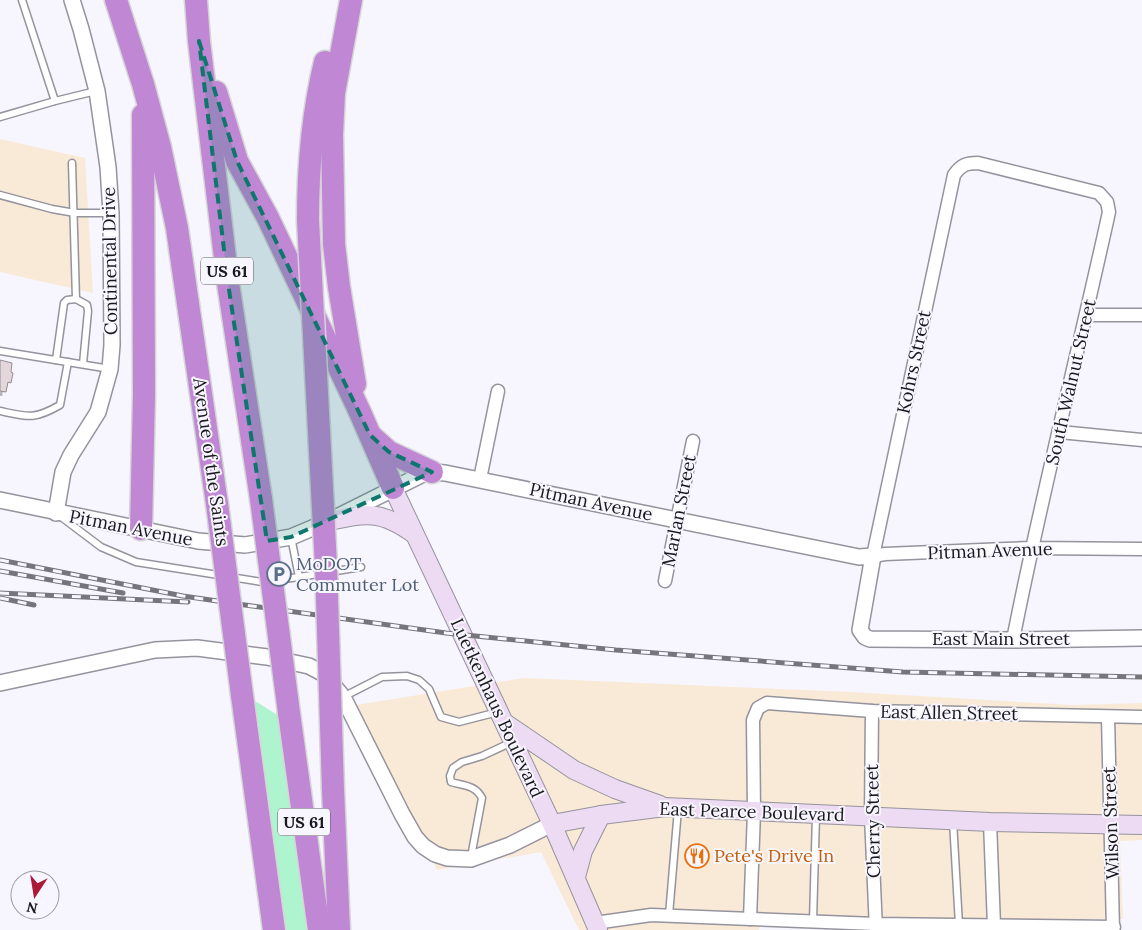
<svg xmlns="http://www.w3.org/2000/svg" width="1142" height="930" font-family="Lora,serif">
<defs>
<filter id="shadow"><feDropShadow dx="-4.5" dy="4.5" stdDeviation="0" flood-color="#0004"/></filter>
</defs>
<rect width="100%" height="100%" fill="#f7f5fe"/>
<g fill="#f9ead7">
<path d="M0,139L85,158L93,293L0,272Z"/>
<path d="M524,678L851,692L1073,705L1142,703V840L1120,841L1123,919H838L761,916L759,930H579L541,852L437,870L356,705Z"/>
</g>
<path fill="#adf4cf" d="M255,701L279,716L309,930H286Z"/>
<path fill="#e3d7db" stroke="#978c91" filter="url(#shadow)" d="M0,360L12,363L11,372L13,373L11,383L8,382L6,392L0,391Z"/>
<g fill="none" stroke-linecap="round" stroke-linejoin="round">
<g stroke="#95939d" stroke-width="9">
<g id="service">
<path d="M22,0L55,101L96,91"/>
<path d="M0,117L55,101"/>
<path d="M72,163L76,299"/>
<path d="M0,195L52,209L75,213H110"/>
<path d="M0,351L110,369"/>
<path d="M56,360L64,303L67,300L76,299L87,305L88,311L83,364"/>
<path d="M0,411C28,417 34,420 60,405L68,362"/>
<path d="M60,516L101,547L136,562L262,582L299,577L291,537"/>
<path d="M299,577L361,567"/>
<path d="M343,697L382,677L407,676L419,680L429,689L441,717L459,722L498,712"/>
<path d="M953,821L959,925"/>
<path d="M471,857L482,798C475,785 465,786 451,782L450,776L453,768L462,762L482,756L512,742"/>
<path d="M669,915L678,809"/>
<path d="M813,921L816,815"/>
</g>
</g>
<g stroke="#95939d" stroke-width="15">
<g id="minor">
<path d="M1087,315H1142"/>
<path d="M1060,432L1142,440"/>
<path d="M480,479L498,391"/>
<path d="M665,581L693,441"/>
<path d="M1013,640C1041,496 1078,354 1109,212L1107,202L1099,193L978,163C966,163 961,165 954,175L873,556L885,554L1031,548L1142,549"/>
<path d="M872,711L871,816L876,930"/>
<path d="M1108,717L1113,930"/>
<path d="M990,822L994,926"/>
<path d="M750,919L754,812L753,720L758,708L767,703L872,711L1142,717"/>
<path d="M595,923L651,915L876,924L1114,927"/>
</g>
</g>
<g stroke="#95939d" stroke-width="18">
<g id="tertiary">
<path d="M0,500L198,541L245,545L291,537L329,521L423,474L432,472L445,473L859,557L873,556L860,630L865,637L870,639L1013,640L1142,638"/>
<path d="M56,513L63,472L71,455L98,412L110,369L112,345L111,213L108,167L97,91L81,29L72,0"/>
<path d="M0,683L155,650L197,648L267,657L309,666L324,674L343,697L402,814L415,837L423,846L435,854L447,858L471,859L510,845L552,824"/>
</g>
</g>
<g stroke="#95939d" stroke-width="20">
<g id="secondary">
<path d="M393,488L552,824L598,930"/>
<path d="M329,521C366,513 381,510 414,534"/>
<path d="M505,723L574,770L615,789L660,805"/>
<path d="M552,824L601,815L665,807L990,822L1142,825"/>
<path d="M576,877L583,851L601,815"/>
</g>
</g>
<g stroke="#d6d5d6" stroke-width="25">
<g id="motorway">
<path d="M116,0L143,84L160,147L177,228L217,504"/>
<path d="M196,0L199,41L228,283L261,499"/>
<path d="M351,0L334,93L332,135L334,244L339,287L355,384"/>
<path d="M216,92L237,161L268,218L359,410L393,488"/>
<path d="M308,220C308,165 312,115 325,62"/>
<path d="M371,436L389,452L432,472"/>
<path d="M141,529L144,395L143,115"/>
<path d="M242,695L274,930"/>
<path d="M289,713L319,930"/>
<path d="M333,789L339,930"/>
</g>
</g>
<use href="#service" stroke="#fff" stroke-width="6"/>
<use href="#minor" stroke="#fff" stroke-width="12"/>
<use href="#tertiary" stroke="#fff" stroke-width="15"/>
<use href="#secondary" stroke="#ecdbf2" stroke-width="18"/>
<use href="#motorway" stroke="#c088d4" stroke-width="22"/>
<g stroke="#76757b" stroke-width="5">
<g id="rail">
<path d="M0,560L183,596L245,605L446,633L616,650L903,672L1142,677"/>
<path d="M0,571L123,593"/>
<path d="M0,593L188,602"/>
<path d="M0,598L34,605"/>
</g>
</g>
<use href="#rail" stroke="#f7f5fe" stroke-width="3" stroke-dasharray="9" stroke-linecap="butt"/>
<g stroke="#d6d5d6" stroke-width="25" stroke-linecap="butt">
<g id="motorway-bridge">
<path d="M308,220L326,566L333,789"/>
<path d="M261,499L289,713"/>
<path d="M217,504L242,695"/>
</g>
</g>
<use href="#motorway-bridge" stroke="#c088d4" stroke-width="22"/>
</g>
<path fill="#0f766e" fill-opacity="0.2" stroke="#0f766e" stroke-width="4" stroke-dasharray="10 6" stroke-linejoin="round" d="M199,41L237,161L370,435L389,452L432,472L291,537L267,541L228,283Z"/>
<defs>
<g id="parking-ring" transform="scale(1.25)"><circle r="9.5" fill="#f7f5fe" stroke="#5c6f8a" stroke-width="1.5"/><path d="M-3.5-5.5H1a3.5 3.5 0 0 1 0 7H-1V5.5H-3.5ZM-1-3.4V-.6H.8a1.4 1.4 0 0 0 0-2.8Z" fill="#5c6f8a"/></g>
<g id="restaurant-ring" transform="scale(1.25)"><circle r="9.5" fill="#f7f5fe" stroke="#e8710a" stroke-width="1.5"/><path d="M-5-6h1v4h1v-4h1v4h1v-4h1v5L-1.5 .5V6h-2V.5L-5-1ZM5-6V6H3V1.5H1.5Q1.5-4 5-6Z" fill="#e8710a"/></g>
</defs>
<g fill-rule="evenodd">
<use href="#parking-ring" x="279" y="574"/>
<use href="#restaurant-ring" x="697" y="856"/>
</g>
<g text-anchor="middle" stroke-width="4" stroke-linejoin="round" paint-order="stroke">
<g fill="#f7f5fe" stroke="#5c5a60" stroke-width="1">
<rect x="201" y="257.5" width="52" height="27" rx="4"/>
<rect x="278" y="808.5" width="52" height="27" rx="4"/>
</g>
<g font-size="16" font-weight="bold" fill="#19181c">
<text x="227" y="277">US 61</text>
<text x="304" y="828">US 61</text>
</g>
<g font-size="18" fill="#19181c" stroke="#f7f5fe">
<text transform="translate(110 261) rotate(-91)" y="6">Continental Drive</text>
<text transform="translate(914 362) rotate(-78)" y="6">Kohrs Street</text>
<text transform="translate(1071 382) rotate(-77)" y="6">South Walnut Street</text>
<text transform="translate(211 462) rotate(82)" y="6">Avenue of the Saints</text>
<text transform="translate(591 502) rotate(12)" y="6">Pitman Avenue</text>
<text transform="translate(679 511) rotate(-79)" y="6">Marlan Street</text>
<text transform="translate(131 528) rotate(11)" y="6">Pitman Avenue</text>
<text transform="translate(990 551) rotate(-2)" y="6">Pitman Avenue</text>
<text x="1001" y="645">East Main Street</text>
<text transform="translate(497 708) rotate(65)" y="6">Luetkenhaus Boulevard</text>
<text transform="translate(949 713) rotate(1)" y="6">East Allen Street</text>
<text transform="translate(752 812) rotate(2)" y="6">East Pearce Boulevard</text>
<text transform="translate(873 821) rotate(-91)" y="6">Cherry Street</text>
<text transform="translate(1111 823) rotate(-92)" y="6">Wilson Street</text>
</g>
<g font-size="18" fill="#4e5e75" stroke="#f7f5fe" text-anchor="start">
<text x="296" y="570">MoDOT<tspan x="296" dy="21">Commuter Lot</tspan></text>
</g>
<g font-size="18" fill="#c56008" stroke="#f7f5fe" text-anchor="start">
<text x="714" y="862">Pete's Drive In</text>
</g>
</g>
<g transform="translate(35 895) rotate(192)"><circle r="24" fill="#f7f5fe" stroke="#9e9da4"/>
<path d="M0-4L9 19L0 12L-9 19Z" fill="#ad1839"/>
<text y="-8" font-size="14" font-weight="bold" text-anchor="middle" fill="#19181c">N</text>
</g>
</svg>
